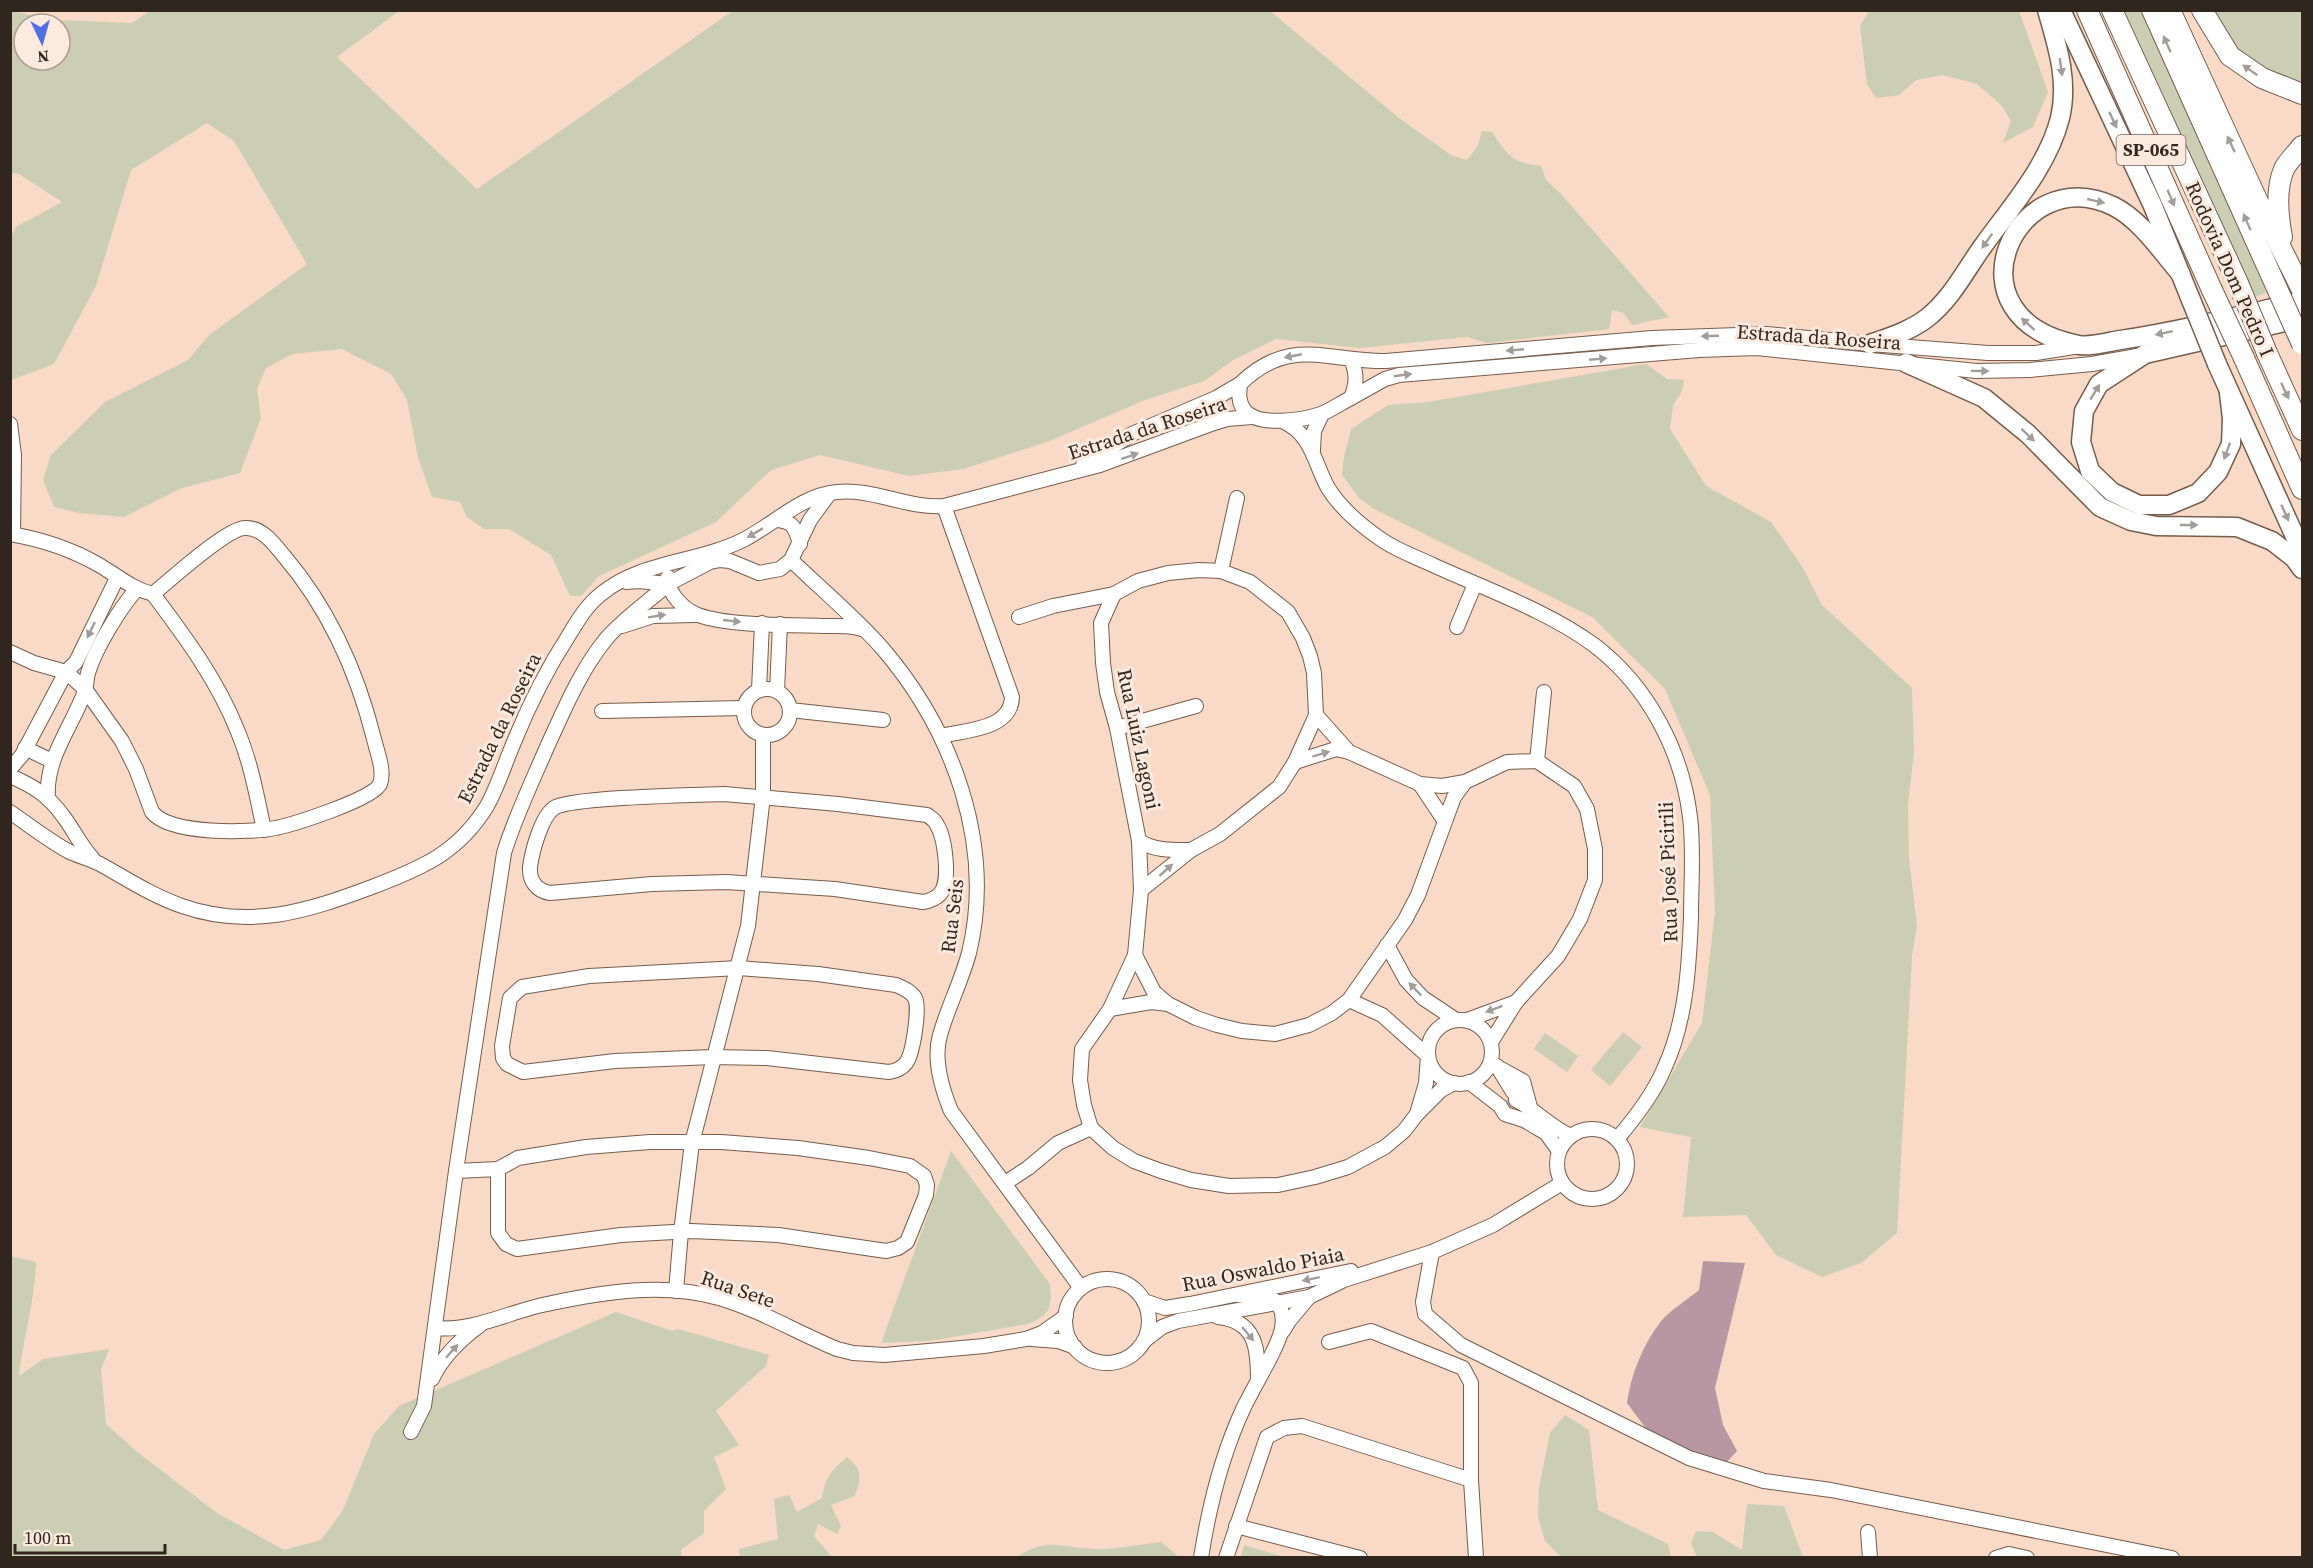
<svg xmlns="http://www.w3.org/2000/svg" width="2313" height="1568" font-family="'Source Serif 4',serif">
<rect width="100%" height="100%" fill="#f8dac6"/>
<g fill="#cbceb2" fill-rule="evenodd">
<path d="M151,10L399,11L337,57L477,189L734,10L1270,11L1399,118L1451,155L1467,160L1478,146L1482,131L1492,132C1508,156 1511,162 1541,166L1546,180L1560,193L1669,317L1632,325L1624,313L1612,310L1609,329L1487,343L1467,337L1360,348L1276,339L1233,360L1204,381L1145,400L1047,442L963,469L909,476L820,455L771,470L716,522L599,576L581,596H570L551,555L509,529H484L467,517L460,502L432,497L418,457L407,400L391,374L342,349L292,354L266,368L257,389L261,418L240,473L182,488L124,517L79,513L54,507L43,480L51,455L105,402L188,360L209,335L307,264L234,141L207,123L131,170L96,286L54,364L11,380V236L16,227L62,202L19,174L11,173V11L56,20L132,23ZM24,24H60V60H24Z"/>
<path d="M1869,11H2019L2048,92L2033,127L2003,143L2011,121L2002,106L1977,84L1943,75L1916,80L1899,95L1876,98L1867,84L1860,26Z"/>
<path d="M2124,11H2141L2254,256L2266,293L2252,298L2213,204Z"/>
<path d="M2202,11H2302V85C2281,81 2223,41 2208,23C2206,20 2204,14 2202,11Z"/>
<path d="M1646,364L1667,379L1684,380L1682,391L1673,405L1670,429L1706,486L1771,522L1803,568L1822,605L1912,688L1914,752L1908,805L1909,859L1917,926L1912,956L1897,1233L1861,1263L1822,1277L1776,1255L1746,1215L1683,1217L1691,1137L1640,1127L1702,1023L1715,912L1710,795L1665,689L1592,617L1374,509L1359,498L1342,475L1344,457L1351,429L1388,405L1428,402Z"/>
<path d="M1623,1032L1642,1047L1610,1086L1591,1070Z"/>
<path d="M1545,1033L1578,1056L1567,1072L1534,1049Z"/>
<path d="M951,1151L1050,1284C1052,1307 1051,1314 1028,1324L929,1341L881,1343Z"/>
<path d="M10,1256L36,1262C35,1300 23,1338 19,1376L43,1359L109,1349L101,1369L106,1424L136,1451L217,1513L284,1550L321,1540L343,1510L374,1434L399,1406L616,1312L672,1331L678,1329L769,1355L766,1366L716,1411L739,1445L714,1457L726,1489L704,1511V1533L681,1550L682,1557H11Z"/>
<path d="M1565,1415L1589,1430L1598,1510L1668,1544L1671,1557H1561L1545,1541L1538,1517L1539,1488L1550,1433Z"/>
<path d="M847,1457C863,1470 861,1477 855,1496L831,1505L841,1526L837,1534L818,1524L814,1536L832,1557H740L739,1549L778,1539L774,1499L789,1495L797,1512L822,1498C826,1476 831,1471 847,1457Z"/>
<path d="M1747,1504L1784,1506L1803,1557H1697L1691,1543L1696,1531L1713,1532L1742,1550Z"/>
<path d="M1161,1542L1179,1557H1017C1046,1537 1063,1548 1095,1549C1116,1550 1140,1544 1161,1542Z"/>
<path d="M1244,1545L1285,1557H1241Z"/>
</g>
<path fill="#b797a1" d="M1703,1261L1745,1263L1715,1388L1723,1425L1737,1451L1725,1464L1680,1447L1647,1430L1627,1403C1631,1374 1643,1344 1662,1320C1672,1309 1687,1300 1699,1290Z"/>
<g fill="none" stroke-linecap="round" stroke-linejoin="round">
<path stroke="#d0b6a4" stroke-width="14" stroke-dasharray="14 7" stroke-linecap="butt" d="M1506,1100L1509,1108"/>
<g stroke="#765c4b" stroke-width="16">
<g id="minor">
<path d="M1351,359C1357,373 1357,384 1351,398C1341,403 1331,410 1321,414C1303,420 1259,427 1245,411C1238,403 1239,393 1240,384C1290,335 1328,362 1386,361L1652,338L1767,334L1870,344L1988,353H2036L2080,346"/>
<path d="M1351,398L1385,379L1399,375L1699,350L1757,348L1976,371L2030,370L2092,364L2137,356"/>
<path d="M1282,421C1312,433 1314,463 1328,488C1341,509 1363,527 1382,540C1398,551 1416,557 1433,565C1485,589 1548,611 1594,645C1648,686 1682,751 1690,817C1694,849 1691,884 1691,917C1689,968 1686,1022 1664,1069C1653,1095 1635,1118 1617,1139"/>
<path d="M10,424L14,455L13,534"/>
<path d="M1313,450L1314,431L1322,414"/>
<path d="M1083,465L1132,434L1216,398L1240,384"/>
<path d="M777,520C793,521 796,529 800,544"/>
<path d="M10,534C40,539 73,550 99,565C118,576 132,589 153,594C186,638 218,681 238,732C251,763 257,797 264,830"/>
<path d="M791,560C822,590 855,617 883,649C953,731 995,845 969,953C961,982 948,1007 940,1035C933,1059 942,1089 951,1111L1081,1288"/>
<path d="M1221,571L1237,498"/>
<path d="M668,577C667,593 684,610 698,615C729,626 789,625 824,626C838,626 851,625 865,630"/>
<path d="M626,582L639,581L668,584L710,562L720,560L730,561L759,573L780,569L791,560L810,520L829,494"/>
<path d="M1114,594L1101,623L1103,663L1107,692L1117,728L1139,841L1141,890L1135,955L1110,1009L1082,1049L1080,1080L1084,1105L1091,1128L1113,1148L1134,1161L1161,1171L1191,1180L1229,1186L1278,1185L1315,1177L1348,1167L1385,1147L1404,1131L1417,1114"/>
<path d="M1019,617L1053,606L1114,594L1138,581L1168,573L1199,570L1221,571L1250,582L1288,612L1303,638L1310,656L1314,673L1316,715L1295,762L1279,787L1220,834L1191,850L1141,890"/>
<path d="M622,626L653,616L694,615"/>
<path d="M1457,627L1475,584"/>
<path d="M10,652L34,663L66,672L85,689L122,741L136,769L152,812C170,835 249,833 276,828C294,824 374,799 380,784C385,771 377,752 374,739C357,671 330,610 284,556C274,544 262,527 245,528C227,528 170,580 153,594"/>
<circle cx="767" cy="712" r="23"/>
<path d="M759,690L762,623"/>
<path d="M777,691L780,624"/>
<path d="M790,710L883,720"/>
<path d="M602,711L744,708"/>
<path d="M1316,715L1349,752L1420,784L1442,786L1465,782L1507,762L1537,761L1574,786L1587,809L1595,849V880L1580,919L1558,956L1516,1002"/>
<path d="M1117,728L1196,706"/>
<path d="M941,736C965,730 1011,730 1012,697L944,506"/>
<path d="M25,748L52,761"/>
<path d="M1537,761L1544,692"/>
<path d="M1295,762L1336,749L1349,752"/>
<path d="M10,769L22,755L66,672L76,662L117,578"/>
<path d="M10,776C32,785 49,796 63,816C74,830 80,845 93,859"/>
<path d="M1420,784L1444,820"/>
<path d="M724,794L838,804L927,815C931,818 935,820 937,825C945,838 951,882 940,894C935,899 929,901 923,902L835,889L726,882L652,884L550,893C537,891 529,881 530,867C532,852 541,817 554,808C570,797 697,795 724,794Z"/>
<path d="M48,798C45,758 72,727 85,691C87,685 86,679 88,673C95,649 120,608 136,590"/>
<path d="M10,812C29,825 48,840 68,851C78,856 90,859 100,864C127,879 153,896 182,906C250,930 308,911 372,887C422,868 458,853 487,806C498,786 505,763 514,742C529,705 547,669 569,635C578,620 587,605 601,594C642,560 699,563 745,539C774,524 802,495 837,492C873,488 908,509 944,506L1100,465L1214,423L1227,419L1252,417"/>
<path d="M1139,841C1155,851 1173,850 1191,850"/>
<path d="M1387,945L1406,980L1423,998L1456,1020"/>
<path d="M1135,955L1154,992L1168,1004L1196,1018L1217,1025L1242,1031L1275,1034L1309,1025L1332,1013L1349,1000L1405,920L1418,895L1454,797L1465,782"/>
<path d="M739,968L818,974L896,985C903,988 911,991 915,998C920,1008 913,1054 906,1063C902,1068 896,1071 889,1072L767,1058L713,1057L615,1061L523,1072L507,1064L503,1058L502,1046L510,998L522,987L589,976Z"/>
<path d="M1349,1000L1382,1015L1428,1056L1426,1083L1417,1114L1441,1090L1454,1083"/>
<path d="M1110,1009L1151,1002L1168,1004"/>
<circle cx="1460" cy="1052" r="32"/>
<path d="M1467,1020L1516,1002L1491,1042"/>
<path d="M1497,1066L1513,1092"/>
<path d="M1501,1069L1523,1081L1530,1107"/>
<path d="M1469,1082L1500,1106L1505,1114L1524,1120L1546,1133L1559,1151"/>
<path d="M1516,1100C1536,1110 1550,1127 1571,1136"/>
<circle cx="1592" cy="1164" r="35"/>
<path d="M456,1171L498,1169L518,1158L586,1147L650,1142H721L798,1148L869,1158L910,1166L924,1176L927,1185L926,1195L907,1242L898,1248L886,1251L778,1235L691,1231L621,1235L517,1249L506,1244L498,1233V1169"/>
<path d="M1005,1183L1028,1168L1058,1143L1091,1128"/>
<path d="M1432,1252L1423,1302L1425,1314L1461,1345L1689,1458L1764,1481L1831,1490L2172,1558"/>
<circle cx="1107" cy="1321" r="42"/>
<path d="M676,1291L681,1232L692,1143L748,926L763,796V735"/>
<path d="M1144,1301L1165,1308L1190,1304L1351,1271"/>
<path d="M1218,1317C1256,1321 1258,1348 1258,1380"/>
<path d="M435,1328C473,1332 511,1311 547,1304C603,1292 663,1282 719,1298C760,1310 798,1333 837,1349L853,1353L884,1355L984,1346L1026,1339L1042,1333L1066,1316"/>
<path d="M1283,1331L1289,1321L1309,1297"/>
<path d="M1031,1339L1058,1341L1075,1347"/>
<path d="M1144,1341L1162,1327L1178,1321L1309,1297L1344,1280L1432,1252L1493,1225L1562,1183"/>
<path d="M432,1379C442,1357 461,1339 480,1325"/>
<path d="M411,1432L424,1406L456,1171L504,853C515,817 532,782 547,747C564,710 580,671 606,639C624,618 647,603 668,584"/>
<path d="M1471,1480L1476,1558"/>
<path d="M1236,1526L1360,1558"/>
<path d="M1868,1532L1870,1558"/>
<path d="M1201,1558C1209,1506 1222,1454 1244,1407C1253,1389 1263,1372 1272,1354C1279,1340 1288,1321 1279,1305C1272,1293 1249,1295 1236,1295"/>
<path d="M1226,1558L1267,1437L1284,1428L1302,1426L1471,1480V1383L1463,1368L1371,1331L1329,1342"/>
<path d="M1996,1558L2009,1554L2027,1558"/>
</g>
</g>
<g stroke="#765c4b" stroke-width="21">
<g id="major">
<path d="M2061,10L2153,206L2189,295"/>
<path d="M2180,273C2161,251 2140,219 2113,206C2016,159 1941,319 2079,345C2091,347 2108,342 2120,340C2181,331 2242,315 2302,301"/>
<path d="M1870,344C1890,337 1910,331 1927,318C1952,298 1965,271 1983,246C2011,207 2048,166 2060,118C2069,81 2057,45 2047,10"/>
<path d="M1906,363L1984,398L2028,434L2100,507L2131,521L2156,526L2237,527L2272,541L2294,558L2302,569"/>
<path d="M2217,364L2302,552"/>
<path d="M2229,393L2232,419L2231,444L2218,472L2198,493L2169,505H2139L2112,492L2090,471L2081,442L2084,411L2099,384L2145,354L2302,318"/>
</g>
</g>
<g stroke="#765c4b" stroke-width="22">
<g id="highway">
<path d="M2087,10L2212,290"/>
<path d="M2112,10L2238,283"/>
<path d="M2152,10L2271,275"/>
<path d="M2170,10L2259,204L2302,290"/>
<path d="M2202,10L2230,56L2262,78L2302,94"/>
<path d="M2282,237C2278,216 2275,190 2284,169C2288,161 2297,153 2302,146"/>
<path d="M2267,353L2302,430"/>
<path d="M2244,358L2302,489"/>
</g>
</g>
<use href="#minor" stroke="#fff" stroke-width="14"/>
<use href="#major" stroke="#fff" stroke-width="18"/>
<use href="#highway" stroke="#fff" stroke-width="20"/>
<g stroke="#765c4b" stroke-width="21" stroke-linecap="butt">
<path id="major-bridge" d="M2189,295L2217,364"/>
</g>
<g stroke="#765c4b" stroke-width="22" stroke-linecap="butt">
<g id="highway-bridge">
<path d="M2271,275L2302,344"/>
<path d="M2238,283L2267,353"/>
<path d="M2212,290L2244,358"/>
</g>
</g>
<use href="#major-bridge" stroke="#fff" stroke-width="18"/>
<use href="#highway-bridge" stroke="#fff" stroke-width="20"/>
</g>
<defs><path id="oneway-solid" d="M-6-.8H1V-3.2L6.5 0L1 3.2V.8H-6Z" transform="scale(1.5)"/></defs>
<g fill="#a29d9a">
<use href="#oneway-solid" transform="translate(2167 44) rotate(-114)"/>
<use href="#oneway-solid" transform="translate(2061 67) rotate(82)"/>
<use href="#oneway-solid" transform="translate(2250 70) rotate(-145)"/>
<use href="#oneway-solid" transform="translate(2113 120) rotate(65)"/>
<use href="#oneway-solid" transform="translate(2231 144) rotate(-115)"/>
<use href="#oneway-solid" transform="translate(2171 198) rotate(67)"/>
<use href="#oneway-solid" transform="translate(2096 201) rotate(13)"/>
<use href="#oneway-solid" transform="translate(2247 222) rotate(-114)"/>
<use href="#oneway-solid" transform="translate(1987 241) rotate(125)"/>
<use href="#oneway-solid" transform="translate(2028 324) rotate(-138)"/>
<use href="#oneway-solid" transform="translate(2164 333) rotate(168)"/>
<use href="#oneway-solid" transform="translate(1710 336) rotate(178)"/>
<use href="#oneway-solid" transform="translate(1515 350) rotate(175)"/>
<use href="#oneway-solid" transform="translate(1293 356) rotate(169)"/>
<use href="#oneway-solid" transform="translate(1598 359) rotate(-5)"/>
<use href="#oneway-solid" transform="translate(1980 371) rotate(1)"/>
<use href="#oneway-solid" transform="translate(1403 375) rotate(-8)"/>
<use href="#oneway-solid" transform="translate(2285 391) rotate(65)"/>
<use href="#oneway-solid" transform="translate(2095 392) rotate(-58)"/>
<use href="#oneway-solid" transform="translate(2028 435) rotate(43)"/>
<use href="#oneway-solid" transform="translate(2227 451) rotate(110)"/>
<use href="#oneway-solid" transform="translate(1130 456) rotate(-19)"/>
<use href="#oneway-solid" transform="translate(2285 513) rotate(65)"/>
<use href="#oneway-solid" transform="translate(2189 525)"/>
<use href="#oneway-solid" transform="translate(755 533) rotate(149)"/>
<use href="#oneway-solid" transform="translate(657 616) rotate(-9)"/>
<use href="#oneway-solid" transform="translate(732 621) rotate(6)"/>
<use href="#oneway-solid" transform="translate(91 630) rotate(116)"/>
<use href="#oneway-solid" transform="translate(1321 754) rotate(-17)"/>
<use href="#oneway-solid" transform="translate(1166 870) rotate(-42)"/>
<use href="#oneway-solid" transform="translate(1415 989) rotate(-134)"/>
<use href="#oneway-solid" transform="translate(1494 1009) rotate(159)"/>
<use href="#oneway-solid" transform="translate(1311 1279) rotate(168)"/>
<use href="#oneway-solid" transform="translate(1248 1334) rotate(50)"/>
<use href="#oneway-solid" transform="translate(452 1351) rotate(-48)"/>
</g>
<g text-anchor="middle" stroke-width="6" stroke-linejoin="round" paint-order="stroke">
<rect fill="#fceade" stroke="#6e6158" stroke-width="1.5" x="2116.5" y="135" width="69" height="30" rx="4.5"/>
<g font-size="18" font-weight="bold" fill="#31261e">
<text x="2151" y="156">SP-065</text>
</g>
<g font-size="20" fill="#31261e" stroke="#fceade">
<text transform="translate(2230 269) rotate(66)" y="7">Rodovia Dom Pedro I</text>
<text transform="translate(1819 337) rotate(4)" y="7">Estrada da Roseira</text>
<text transform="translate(1147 428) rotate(-18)" y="7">Estrada da Roseira</text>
<text transform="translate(499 728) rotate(-64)" y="7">Estrada da Roseira</text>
<text transform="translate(1139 739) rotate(78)" y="7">Rua Luiz Lagoni</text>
<text transform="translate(1668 872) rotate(-92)" y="7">Rua José Picirili</text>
<text transform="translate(952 916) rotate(-83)" y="7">Rua Seis</text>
<text transform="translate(1263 1269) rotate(-11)" y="7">Rua Oswaldo Piaia</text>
<text transform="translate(738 1289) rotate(19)" y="7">Rua Sete</text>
</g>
</g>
<rect width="2313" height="1568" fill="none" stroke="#31261e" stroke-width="24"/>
<g transform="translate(42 42) rotate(175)"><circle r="28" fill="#fceade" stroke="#ab9c91" stroke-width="1.5"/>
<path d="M0-4.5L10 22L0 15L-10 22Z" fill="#546fe4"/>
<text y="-9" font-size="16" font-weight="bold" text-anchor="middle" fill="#31261e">N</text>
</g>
<path d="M15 1544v9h150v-9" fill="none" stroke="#31261e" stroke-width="3"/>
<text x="24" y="1544" font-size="18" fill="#31261e" stroke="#fceade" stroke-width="4.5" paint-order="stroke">100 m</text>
</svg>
